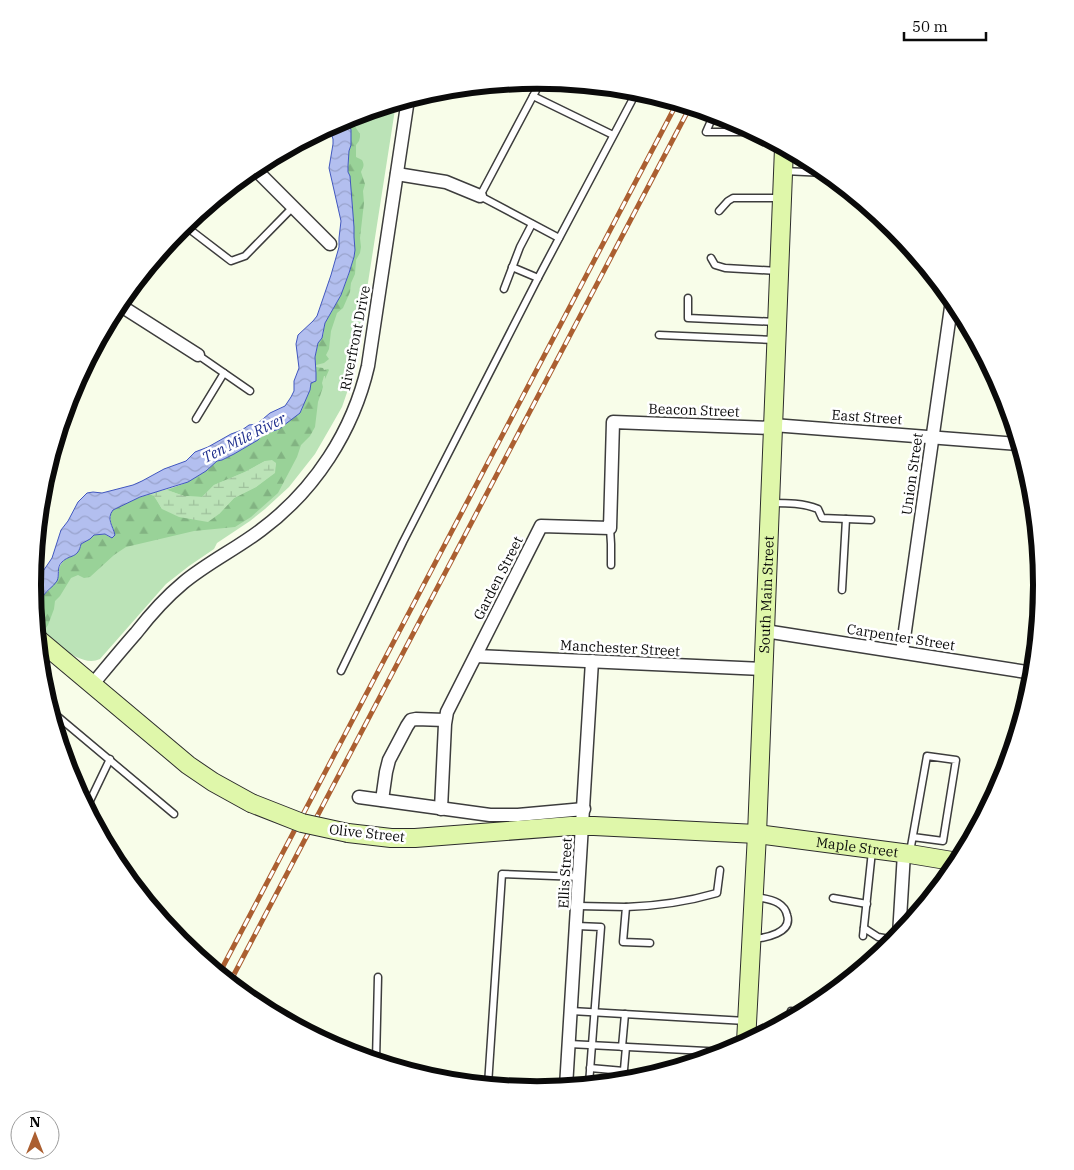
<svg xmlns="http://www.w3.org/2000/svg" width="1074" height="1170" font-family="'IBM Plex Serif',serif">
<defs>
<pattern id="forest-firs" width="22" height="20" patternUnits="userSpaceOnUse" patternTransform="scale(1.25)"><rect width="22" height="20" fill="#99d298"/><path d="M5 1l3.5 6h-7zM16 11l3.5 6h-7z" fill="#82b382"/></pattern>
<pattern id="wetland-marsh" width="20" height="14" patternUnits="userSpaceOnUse" patternTransform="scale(1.25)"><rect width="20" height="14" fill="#bbe3b7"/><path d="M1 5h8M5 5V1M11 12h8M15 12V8" fill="none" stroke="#9fc19c"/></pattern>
<pattern id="water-waves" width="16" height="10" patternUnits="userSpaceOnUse" patternTransform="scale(1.25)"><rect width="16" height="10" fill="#b3bfef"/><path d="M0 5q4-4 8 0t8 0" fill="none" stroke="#99a3cc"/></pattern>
</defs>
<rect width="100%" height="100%" fill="#f8fde9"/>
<path fill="#bbe3b7" d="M396,103L355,366L352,378L342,407L330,428L315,454L289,487L265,509L250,521L217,543L214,549L189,566L166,584L100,659C79,669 52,638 36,625L35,610L149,494L182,485L217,461L245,448L316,373L315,361L349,274L348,122L350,117Z"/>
<g fill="url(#forest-firs)">
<path d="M360,114L355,126L356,128L360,134V137L359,141L356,145V157L362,160C365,166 363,167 361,172L365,184L363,191L364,203L361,229L360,238L361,247L360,253L356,260L355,274L351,283L350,292L343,308L337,313L331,331L329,349L326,355L329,359L324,363L316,365L315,357L318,343L323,335L325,323L341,295L349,274L354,257L355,250L354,237V227L350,177L348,172V166L349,151L351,145V130L348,122L350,117Z"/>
<path d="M316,367L323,368L324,370L328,369L329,370L325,379V376H324L322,383L323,387L318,402L315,427L310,436L301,445L297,457L278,493L251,517L235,527L194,531L126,547L114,555L90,577L84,578L78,575L71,578L60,596L55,601L54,609L48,625L44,631L36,625L35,610L38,606L42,596L49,590L59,575C57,561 71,556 80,548L81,544L90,539L93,535L105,534L109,537L114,531C111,524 108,517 113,510C120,506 145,493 152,495C156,497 159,504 162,509L219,514L234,498L256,487L274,473L276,463L265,461L245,472L214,485L202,497L184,496L167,490L188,482L206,471L217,461L222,460L234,454L264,434L279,429L286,423L297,415L302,410L311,383L316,381Z"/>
</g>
<path fill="url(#wetland-marsh)" d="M272,460L276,463L275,473L256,487L234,498L219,514L208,522L179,517L162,509L154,496L149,494L167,490L184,496L202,497L214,485L245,472L265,461Z"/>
<path fill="url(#water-waves)" stroke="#4157bf" d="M350,117L349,122L351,130V145L349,151L348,166V172L350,176L354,227V237L355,250L354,257L349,273L341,295L325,323L322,338L318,343L315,357L316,373V381L311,383L310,390L300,413L279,429L264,434L258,440L234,454L222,460L217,461L206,471L188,482L140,497L113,510C106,519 113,526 115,535L112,538L105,534L94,535L90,539L81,544C78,559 70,554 62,562C56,568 60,575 57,581C53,587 47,590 43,596C40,600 39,605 35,610L33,586L52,558L61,530L68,521L78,502L87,493L93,492L102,493L133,485L142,481L164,469L186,461L195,452L208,447L231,434L242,430L249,425L257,424L270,413L285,406L291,397L294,391V381L299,368L296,344L298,335L313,321L317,316L331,275L339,247V238L341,221L329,168L333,144V139L330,131L331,127L344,119Z"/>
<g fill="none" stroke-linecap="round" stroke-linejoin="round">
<g stroke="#3d3d3d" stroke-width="9">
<g id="service">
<path d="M541,81L480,196L559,238"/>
<path d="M533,96L613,135"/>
<path d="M714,114L706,132H755"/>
<path d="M784,171L826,173"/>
<path d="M719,211L728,201L733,198H781"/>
<path d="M184,225L231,261L245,256L293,207"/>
<path d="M711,258L715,265L725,268L778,271"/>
<path d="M512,267L538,278"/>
<path d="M504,289L520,247L532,224"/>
<path d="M688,298V318L776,322"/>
<path d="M659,335L775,340"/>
<path d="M198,355L250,391"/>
<path d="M196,419L224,373"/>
<path d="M771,503C788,503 803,503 818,509L822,518L871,520"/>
<path d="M610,528L611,544V565"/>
<path d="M842,590L846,519"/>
<path d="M40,664L41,657L46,647"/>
<path d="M341,671L403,542L538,278L637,91"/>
<path d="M50,710L174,814"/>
<path d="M87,807L110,759"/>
<path d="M910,852L927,756L956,760L943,841L913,837"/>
<path d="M833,898L867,904"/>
<path d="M578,906L626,907L623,942L650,943"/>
<path d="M626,907C658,906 686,902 717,893L720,870"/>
<path d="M577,926L601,927L589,1084"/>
<path d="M864,928L878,937L895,940"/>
<path d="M863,936L872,851"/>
<path d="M753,939C765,938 793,933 787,915C786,910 783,906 778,903C771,899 763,898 755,897"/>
<path d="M571,1011L746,1021"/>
<path d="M791,1018V1011"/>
<path d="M569,1044L726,1052"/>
<path d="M622,1047L625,1014"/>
<path d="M376,1061L378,977"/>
<path d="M590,1068L624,1071"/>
<path d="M623,1081L626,1047"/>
<path d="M488,1085L502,874L580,877"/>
</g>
</g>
<g stroke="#3d3d3d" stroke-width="15">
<g id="minor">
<path d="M254,168L330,244"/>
<path d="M397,174L446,182L480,196"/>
<path d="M118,304L198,355"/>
<path d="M773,425L1019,444"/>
<path d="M765,631L1033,673"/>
<path d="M902,652L952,300"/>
<path d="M476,656L763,669"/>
<path d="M92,685C107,667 121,650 136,633C150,615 165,598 183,583C207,563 236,549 261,530C315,490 353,431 368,366L408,99"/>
<path d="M359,797L490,815H518L584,809"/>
<path d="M382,800L386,772L389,760L407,726L411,720L416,719L445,720"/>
<path d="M441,809L445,724L447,712L541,526L610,528L613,422L773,428"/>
<path d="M899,935L904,853"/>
<path d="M566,1087L592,661"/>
</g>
</g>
<g stroke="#2c2c2c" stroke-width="20">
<g id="secondary">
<path d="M38,639L188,765L213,782L251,803"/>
<path id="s1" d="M348,833L391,838H415L571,826H594L757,834L910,854L958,862"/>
<path id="s2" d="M746,1042L757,834L784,148"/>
</g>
</g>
<use href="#service" stroke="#fff" stroke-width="6"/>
<use href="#minor" stroke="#fff" stroke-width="12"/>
<use href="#secondary" stroke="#dff7aa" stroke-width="18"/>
<g stroke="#ab5f31" stroke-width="5">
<g id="rail">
<path d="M219,974L677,103"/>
<path d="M230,982L690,107"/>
</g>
</g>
<use href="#rail" stroke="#fff" stroke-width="3" stroke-dasharray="9" stroke-linecap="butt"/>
<g stroke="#2c2c2c" stroke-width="20" stroke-linecap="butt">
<path id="secondary-bridge" d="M251,803L302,823L348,833"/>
</g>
<use href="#secondary-bridge" stroke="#dff7aa" stroke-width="18"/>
</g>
<g text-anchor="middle" stroke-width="5" stroke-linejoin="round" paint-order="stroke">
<g font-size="14" fill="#0a0a0a" stroke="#fff">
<text transform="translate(355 338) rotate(-79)" y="5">Riverfront Drive</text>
<text transform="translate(694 410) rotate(2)" y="5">Beacon Street</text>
<text transform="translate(867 417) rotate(4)" y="5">East Street</text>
<text transform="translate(912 474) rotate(-82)" y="5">Union Street</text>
<text transform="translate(498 578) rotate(-63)" y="5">Garden Street</text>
<text dy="5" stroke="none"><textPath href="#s2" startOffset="448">South Main Street</textPath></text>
<text transform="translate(901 637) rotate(9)" y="5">Carpenter Street</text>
<text transform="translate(620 648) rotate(3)" y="5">Manchester Street</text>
<text transform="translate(367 833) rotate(6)" y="5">Olive Street</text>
<text dy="5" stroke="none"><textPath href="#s1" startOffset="511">Maple Street</textPath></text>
<text transform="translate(565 873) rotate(-87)" y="5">Ellis Street</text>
</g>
<g font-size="15" font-style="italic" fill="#21308e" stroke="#fff">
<text transform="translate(244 438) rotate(-27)" y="5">Ten Mile River</text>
</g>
</g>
<path d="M0 0H1074V1170H0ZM41 585a496 496 0 1 1 992 0a496 496 0 1 1-992 0Z" fill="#fff" fill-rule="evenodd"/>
<path fill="none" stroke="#0a0a0a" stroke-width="6" d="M41 585a496 496 0 1 1 992 0a496 496 0 1 1-992 0Z"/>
<g transform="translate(35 1135)"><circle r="24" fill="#ffffff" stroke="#9d9d9d"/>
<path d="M0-4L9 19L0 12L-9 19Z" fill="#ab5f31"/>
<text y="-8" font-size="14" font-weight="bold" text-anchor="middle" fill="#0a0a0a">N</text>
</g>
<path d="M904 32v8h82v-8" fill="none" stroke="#0a0a0a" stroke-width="2.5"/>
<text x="912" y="32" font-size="15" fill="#0a0a0a" stroke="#ffffff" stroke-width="4" paint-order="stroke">50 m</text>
</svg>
